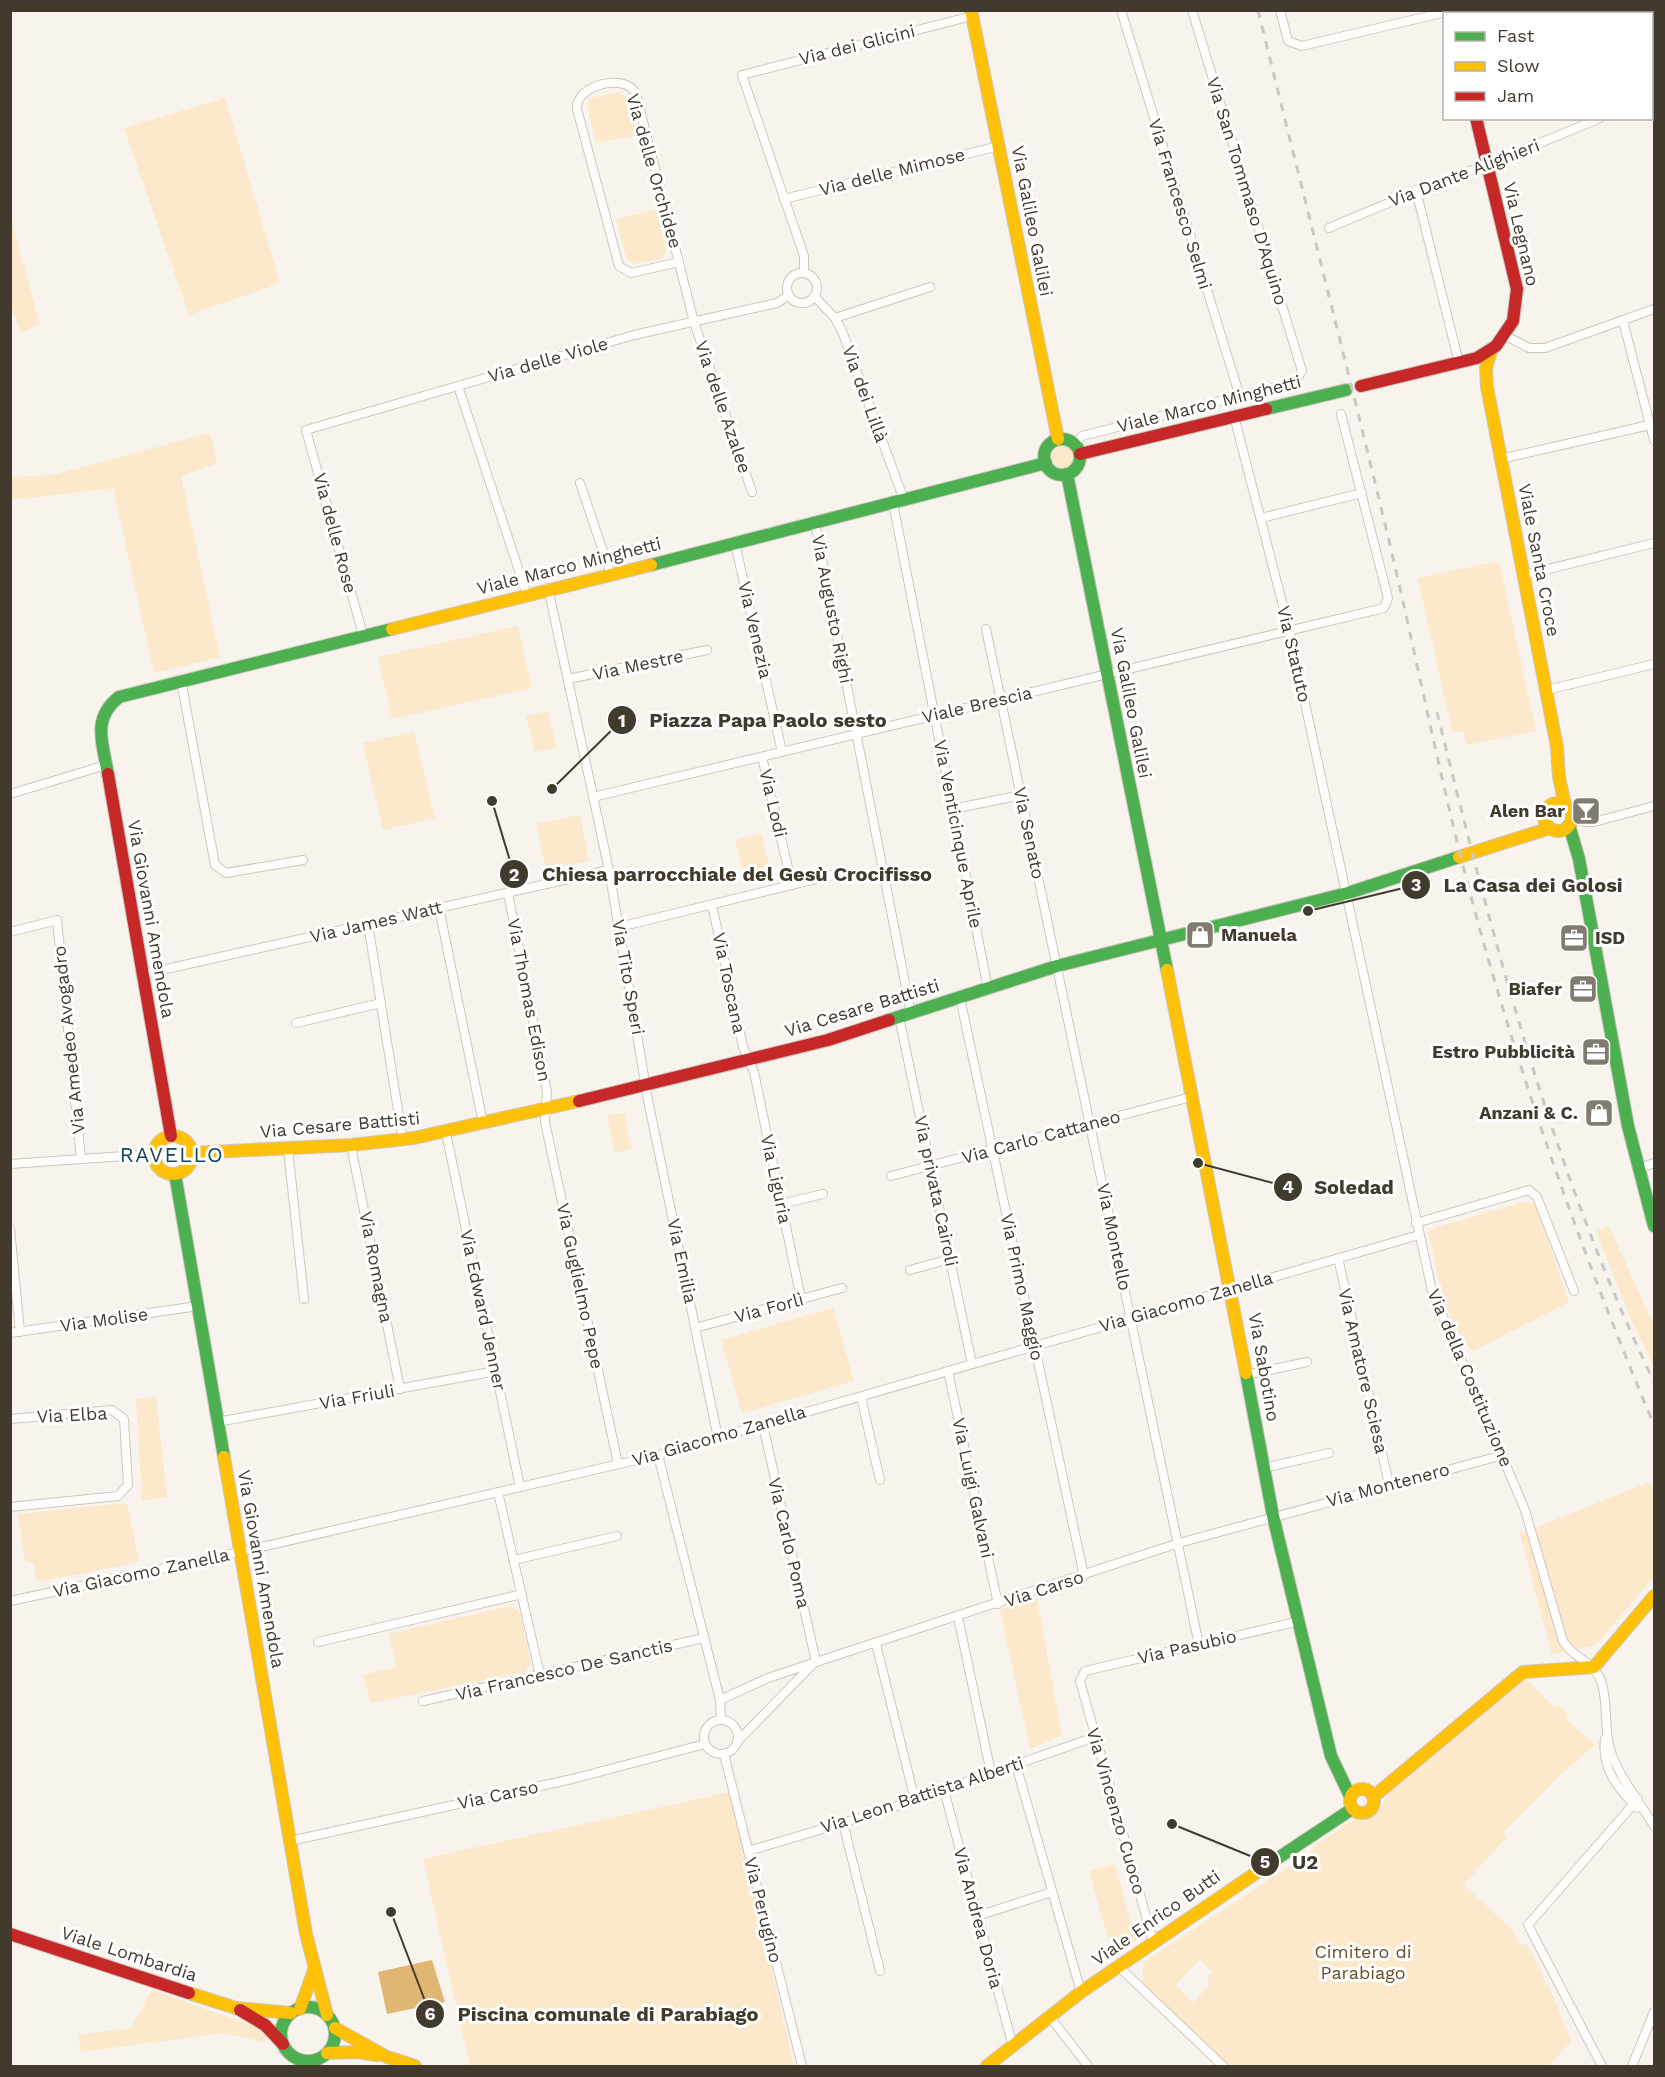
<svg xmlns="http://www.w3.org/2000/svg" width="1665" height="2077" font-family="'Work Sans',sans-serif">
<rect width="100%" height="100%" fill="#f8f4ed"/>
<g fill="#fce8cb" fill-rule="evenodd">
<path d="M617,92L626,97L638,135L596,143L587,105L591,98Z"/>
<path d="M225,98L280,283L189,315L124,128Z"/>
<path d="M656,210L667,247L663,258L635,264L627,260L616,219Z"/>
<path d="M10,215L40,325L21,333L11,306Z"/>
<path d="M210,433L217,463L181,476L220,657L154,673L113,488L11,500V477L53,475Z"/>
<circle cx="1063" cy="457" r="11"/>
<path d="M1499,561L1536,731L1467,745L1463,732H1452L1418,578Z"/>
<path d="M518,626L532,688L392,719L378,657Z"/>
<path d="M548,711L556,748L535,752L526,716Z"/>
<path d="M414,732L435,818L383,830L363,743Z"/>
<path d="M580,815L589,861L546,869L536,824Z"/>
<path d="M761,833L772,876L746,882L735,840Z"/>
<path d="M624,1113L632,1149L615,1153L607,1116Z"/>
<path d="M1523,1202L1535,1203L1569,1302L1473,1351C1443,1320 1437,1271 1428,1230Z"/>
<path d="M1607,1227L1610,1229L1654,1325V1368L1631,1319L1596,1231Z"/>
<path d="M833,1308L854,1381L742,1413L721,1340Z"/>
<path d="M156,1397L167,1497L142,1501L136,1399Z"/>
<path d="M1649,1482L1654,1492V1577L1596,1645L1552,1654L1520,1534Z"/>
<path d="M127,1503L139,1562L37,1582L34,1563L25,1561L18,1514Z"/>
<path d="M1037,1598L1062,1736L1030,1749L1000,1610Z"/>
<path d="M510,1606L520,1612L531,1664L524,1672L371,1703L363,1675L396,1667L389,1634Z"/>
<path d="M1525,1678L1555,1708L1559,1705L1569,1715L1566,1719L1595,1745L1560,1775L1503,1833L1507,1837L1463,1885L1512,1929L1521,1945L1527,1944L1554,1998L1571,2041L1549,2066H1228L1142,1984L1144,1962L1299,1860L1301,1861L1315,1846L1355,1818L1371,1815L1380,1808L1391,1789ZM1200,1959L1212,1972L1208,1977L1209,1986L1193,2003L1176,1985Z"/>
<path d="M730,1792L794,2066H470L423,1859Z"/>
<path d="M1115,1864L1130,1922L1139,1923L1142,1933L1140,1938L1113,1956L1089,1871Z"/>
<path d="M152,1990L268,2031L265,2042L223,2033L80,2052L79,2035L131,2028Z"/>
</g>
<path fill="#e0b772" d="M432,1960L445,2002L387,2014L378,1972Z"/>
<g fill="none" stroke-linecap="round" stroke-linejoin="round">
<g stroke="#cdc7be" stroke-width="10">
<g id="street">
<path d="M1121,10L1240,397"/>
<path d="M1280,10L1288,41L1302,46L1450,11"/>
<path d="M1584,10L1586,14"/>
<path d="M1652,98L1654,97"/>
<path d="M1416,190L1459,363"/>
<path d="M784,199L999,146"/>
<path d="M1329,228C1418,189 1510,157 1600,118"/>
<path d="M679,262L631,273L619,266L577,109C575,85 626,72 636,94L694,322L752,492"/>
<path d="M804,273V256L742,75L972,16"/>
<circle cx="802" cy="288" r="15"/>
<path d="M814,296L835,318L842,331L904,500"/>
<path d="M835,318L930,287"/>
<path d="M1623,321L1654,440"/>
<path d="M1506,336L1529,348H1545L1654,309"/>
<path d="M458,386L527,595"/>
<path d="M1234,416L1289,629L1432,1291L1525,1510L1563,1641C1575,1661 1595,1660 1602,1684C1608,1705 1604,1728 1610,1749C1618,1776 1640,1802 1654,1826"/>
<path d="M1075,444L1082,436L1295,382L1302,371L1192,10"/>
<path d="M1500,459L1654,424"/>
<path d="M580,483L611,575"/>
<path d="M893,503L988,989"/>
<path d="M1261,518L1362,493"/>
<path d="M815,523L911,1013"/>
<path d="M735,543L782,752"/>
<path d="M1524,575L1654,543"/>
<path d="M548,588L609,870L648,1100L718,1438"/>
<path d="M986,629L1199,1645"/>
<path d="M363,635L306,430L634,335L777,303L789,295"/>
<path d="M568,679L707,650"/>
<path d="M181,680L215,865L226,873L303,860"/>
<path d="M1547,690L1654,664"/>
<path d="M762,757L792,885"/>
<path d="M10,794L106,765"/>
<path d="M593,797L1384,608L1388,598L1341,414"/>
<path d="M953,809L1021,795"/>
<path d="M1572,815L1585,822H1594L1654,806"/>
<path d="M508,893L547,1092L545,1122L618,1464"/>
<path d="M712,905L743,1047L754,1072L801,1299"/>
<path d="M439,908L483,1123"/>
<path d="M368,924L403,1141"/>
<path d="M619,927L845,872"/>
<path d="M10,932L57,920L81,1159"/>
<path d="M144,974L609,870"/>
<path d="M960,998L1084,1576"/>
<path d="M899,1017L972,1364"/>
<path d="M296,1023L381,1003"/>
<path d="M446,1133L520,1487"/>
<path d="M351,1146L400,1389"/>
<path d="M288,1149L304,1299"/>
<path d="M10,1164L153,1154"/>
<path d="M1638,1169L1654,1163"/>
<path d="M891,1176L1191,1097"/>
<path d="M781,1204L823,1194"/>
<path d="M1416,1223L1529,1190L1537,1197L1574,1291"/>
<path d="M10,1229L20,1332"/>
<path d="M1338,1258L1389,1484"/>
<path d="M910,1270L950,1259"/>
<path d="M695,1328L842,1288"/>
<path d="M10,1333L198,1306"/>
<path d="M948,1371L998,1604"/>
<path d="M1246,1375L1307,1362"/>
<path d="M861,1397L880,1480"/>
<path d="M10,1419L112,1410L124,1419L128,1485L118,1496L10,1507"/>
<path d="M217,1422L496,1371"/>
<path d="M763,1425L816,1662"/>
<path d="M658,1455L720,1700L721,1719"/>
<path d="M1264,1468L1329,1453"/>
<path d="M498,1492L540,1675"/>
<path d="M514,1560L617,1536"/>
<path d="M10,1601L240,1552L658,1455L1419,1235"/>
<path d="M958,1617L991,1773"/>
<path d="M318,1642L522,1594"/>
<path d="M876,1644L915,1800"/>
<path d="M720,1700L768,1678L816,1662L1179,1543L1503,1455"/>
<path d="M423,1701L704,1638"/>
<circle cx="721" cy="1737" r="17"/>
<path d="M1605,1739C1601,1769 1618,1788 1637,1808"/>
<path d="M737,1742L813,1664"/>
<path d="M724,1754L802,2066"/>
<path d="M1016,1765L1081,1992"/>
<path d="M944,1790L1013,2047"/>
<path d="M843,1823L880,1971"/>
<path d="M290,1841L572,1779L705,1744"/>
<path d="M748,1851L880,1812L1095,1737"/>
<path d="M977,1916L1052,1892"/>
<path d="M1153,1941L1080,1681L1085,1671L1300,1621"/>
<path d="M1118,1966L1223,2066"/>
<path d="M1050,2017L1088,2066"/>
<path d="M1602,2066L1528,1925L1638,1799"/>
<path d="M1632,2066L1654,2012"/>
</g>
</g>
<g stroke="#cdc7be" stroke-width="14">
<g id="fast">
<path d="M1266,409L1346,390"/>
<circle cx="1062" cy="457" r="18"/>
<path d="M1067,474L1167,970"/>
<path d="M651,565L1046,463"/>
<path d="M108,774C103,744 91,719 119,697L392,629"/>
<path d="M1569,825L1579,859L1628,1126L1654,1226"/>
<path d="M889,1020L1057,966L1348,893L1459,857"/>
<path d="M175,1174L224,1457"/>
<path d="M1246,1373L1273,1516L1331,1756L1350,1796"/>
<path d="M1269,1864L1352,1809"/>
<circle cx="308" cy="2034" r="27"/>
</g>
</g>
<g stroke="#cdc7be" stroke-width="14">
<g id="slow">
<path d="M971,10L1058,439"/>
<path d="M1450,10L1451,14"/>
<path d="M1491,351L1486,368L1487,387L1557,747L1559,777L1565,805"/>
<path d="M392,629L651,565"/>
<circle cx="1558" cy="817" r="14"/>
<path d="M1459,857L1550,828"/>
<path d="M1167,970L1246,1373"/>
<circle cx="173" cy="1155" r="19"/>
<path d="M192,1153L351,1145L414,1138L579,1101"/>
<path d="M224,1457L306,1934L327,2015"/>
<circle cx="1362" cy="1801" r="12"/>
<path d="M1373,1797L1523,1672L1594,1667L1654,1596"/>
<path d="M189,1993L236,2008L291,2013"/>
<path d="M300,2009L314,1970"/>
<path d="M335,2028L387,2057L415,2066"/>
<path d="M327,2053L357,2052L377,2055"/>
<path d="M987,2066L1081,1992L1269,1864"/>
</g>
</g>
<g stroke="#cdc7be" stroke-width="14">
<g id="jam">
<path d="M1361,386L1477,358L1496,346L1513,321L1517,289L1476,118"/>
<path d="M1080,454L1266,409"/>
<path d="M108,774L171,1136"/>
<path d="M579,1101L828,1040L889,1020"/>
<path d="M10,1934L189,1993"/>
<path d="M240,2010L265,2025L283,2044"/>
</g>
</g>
<use href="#street" stroke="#fefdfc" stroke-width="8"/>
<use href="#fast" stroke="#4caf50" stroke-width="12"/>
<use href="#slow" stroke="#ffc107" stroke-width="12"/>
<use href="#jam" stroke="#c62828" stroke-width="12"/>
<g stroke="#c9c8c5" stroke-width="3" stroke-dasharray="8 8" stroke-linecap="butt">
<path d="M1258,10C1302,190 1348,369 1391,549C1421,678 1446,809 1482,937C1529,1104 1587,1266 1654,1425"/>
<path d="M1437,712C1493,940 1552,1170 1654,1382"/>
</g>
</g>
<defs>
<g id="bar-square" transform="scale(1.5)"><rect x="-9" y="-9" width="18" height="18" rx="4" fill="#827b71" stroke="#fff"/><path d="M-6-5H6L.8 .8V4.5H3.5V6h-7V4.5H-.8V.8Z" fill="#fff"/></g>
<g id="shop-square" transform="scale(1.5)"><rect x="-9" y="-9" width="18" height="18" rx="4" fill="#827b71" stroke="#fff"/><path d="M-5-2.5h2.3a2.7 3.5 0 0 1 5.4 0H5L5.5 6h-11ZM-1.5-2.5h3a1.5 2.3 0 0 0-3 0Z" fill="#fff"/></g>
<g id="office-square" transform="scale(1.5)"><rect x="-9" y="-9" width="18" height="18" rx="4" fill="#827b71" stroke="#fff"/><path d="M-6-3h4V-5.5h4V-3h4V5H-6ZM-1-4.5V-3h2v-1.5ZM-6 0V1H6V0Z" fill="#fff"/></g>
</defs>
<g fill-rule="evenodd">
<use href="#bar-square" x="1586" y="811"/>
<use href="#shop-square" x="1200" y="935"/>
<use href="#office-square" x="1574" y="938"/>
<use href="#office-square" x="1583" y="989"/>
<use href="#office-square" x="1596" y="1052"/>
<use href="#shop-square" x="1599" y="1113"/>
</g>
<g text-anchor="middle" stroke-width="6" stroke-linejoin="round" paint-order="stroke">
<g font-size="18" fill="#433a2e" stroke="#fff">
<text transform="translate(857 45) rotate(-14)" y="6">Via dei Glicini</text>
<text transform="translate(654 171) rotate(74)" y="6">Via delle Orchidee</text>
<text transform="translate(892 172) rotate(-14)" y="6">Via delle Mimose</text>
<text transform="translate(1464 173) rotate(-21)" y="6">Via Dante Alighieri</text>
<text transform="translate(1247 191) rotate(73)" y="6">Via San Tommaso D'Aquino</text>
<text transform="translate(1180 204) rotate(73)" y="6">Via Francesco Selmi</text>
<text transform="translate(1032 221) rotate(79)" y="6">Via Galileo Galilei</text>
<text transform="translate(1521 234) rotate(77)" y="6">Via Legnano</text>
<text transform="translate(548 360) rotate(-16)" y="6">Via delle Viole</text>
<text transform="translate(865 394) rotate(70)" y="6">Via dei Lillà</text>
<text transform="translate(1209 404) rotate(-14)" y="6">Viale Marco Minghetti</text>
<text transform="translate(723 407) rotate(71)" y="6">Via delle Azalee</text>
<text transform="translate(335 533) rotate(75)" y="6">Via delle Rose</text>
<text transform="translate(1539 560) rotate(79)" y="6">Viale Santa Croce</text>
<text transform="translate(569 566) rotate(-14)" y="6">Viale Marco Minghetti</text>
<text transform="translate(832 609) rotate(79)" y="6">Via Augusto Righi</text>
<text transform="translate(755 630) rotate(77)" y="6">Via Venezia</text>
<text transform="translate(1294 654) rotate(77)" y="6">Via Statuto</text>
<text transform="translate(638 665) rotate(-12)" y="6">Via Mestre</text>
<text transform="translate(1131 703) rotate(79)" y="6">Via Galileo Galilei</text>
<text transform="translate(977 705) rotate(-13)" y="6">Viale Brescia</text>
<text transform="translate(773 803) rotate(77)" y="6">Via Lodi</text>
<text transform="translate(1029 833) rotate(78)" y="6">Via Senato</text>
<text transform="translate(958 834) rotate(79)" y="6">Via Venticinque Aprile</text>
<text transform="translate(151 919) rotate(80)" y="6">Via Giovanni Amendola</text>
<text transform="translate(376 922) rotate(-13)" y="6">Via James Watt</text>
<text transform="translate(628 977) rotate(80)" y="6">Via Tito Speri</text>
<text transform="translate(729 983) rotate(78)" y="6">Via Toscana</text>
<text transform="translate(529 1000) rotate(79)" y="6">Via Thomas Edison</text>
<text transform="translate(862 1008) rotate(-17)" y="6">Via Cesare Battisti</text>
<text transform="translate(69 1040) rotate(-96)" y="6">Via Amedeo Avogadro</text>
<text transform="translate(340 1125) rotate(-5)" y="6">Via Cesare Battisti</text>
<text transform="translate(1041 1137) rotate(-15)" y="6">Via Carlo Cattaneo</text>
<text transform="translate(776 1179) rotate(78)" y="6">Via Liguria</text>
<text transform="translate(936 1191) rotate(78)" y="6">Via privata Cairoli</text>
<text transform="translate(1114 1237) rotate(78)" y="6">Via Montello</text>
<text transform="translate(682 1261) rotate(78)" y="6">Via Emilia</text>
<text transform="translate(376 1267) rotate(79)" y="6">Via Romagna</text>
<text transform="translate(580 1286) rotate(78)" y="6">Via Guglielmo Pepe</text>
<text transform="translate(1022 1287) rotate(78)" y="6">Via Primo Maggio</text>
<text transform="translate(1186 1302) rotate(-16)" y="6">Via Giacomo Zanella</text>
<text transform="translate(769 1308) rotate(-15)" y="6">Via Forlì</text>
<text transform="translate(483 1310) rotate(78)" y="6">Via Edward Jenner</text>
<text transform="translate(104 1320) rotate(-8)" y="6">Via Molise</text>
<text transform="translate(1264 1367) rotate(80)" y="6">Via Sabotino</text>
<text transform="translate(1363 1371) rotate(77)" y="6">Via Amatore Sciesa</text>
<text transform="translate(1470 1378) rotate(67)" y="6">Via della Costituzione</text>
<text transform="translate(357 1397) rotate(-10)" y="6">Via Friuli</text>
<text transform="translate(72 1415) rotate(-3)" y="6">Via Elba</text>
<text transform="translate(719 1436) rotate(-16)" y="6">Via Giacomo Zanella</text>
<text transform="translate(1388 1485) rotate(-15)" y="6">Via Montenero</text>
<text transform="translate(973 1488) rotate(78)" y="6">Via Luigi Galvani</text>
<text transform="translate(789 1543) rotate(77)" y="6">Via Carlo Poma</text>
<text transform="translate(261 1569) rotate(80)" y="6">Via Giovanni Amendola</text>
<text transform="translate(141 1573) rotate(-12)" y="6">Via Giacomo Zanella</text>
<text transform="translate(1044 1589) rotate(-18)" y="6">Via Carso</text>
<text transform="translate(1187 1647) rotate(-13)" y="6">Via Pasubio</text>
<text transform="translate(564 1670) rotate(-13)" y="6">Via Francesco De Sanctis</text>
<text transform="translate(498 1795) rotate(-12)" y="6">Via Carso</text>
<text transform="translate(922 1795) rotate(-18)" y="6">Via Leon Battista Alberti</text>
<text transform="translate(1116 1811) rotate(74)" y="6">Via Vincenzo Cuoco</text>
<text transform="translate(763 1910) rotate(76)" y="6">Via Perugino</text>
<text transform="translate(978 1918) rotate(75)" y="6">Via Andrea Doria</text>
<text transform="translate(1156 1918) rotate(-35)" y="6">Viale Enrico Butti</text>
<text transform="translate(129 1954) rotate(18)" y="6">Viale Lombardia</text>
</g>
<g font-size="18" font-weight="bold" fill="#433a2e" stroke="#fff" text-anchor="end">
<text x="1565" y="817">Alen Bar</text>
<text x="1221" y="941" text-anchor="start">Manuela</text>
<text x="1595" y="944" text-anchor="start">ISD</text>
<text x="1562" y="995">Biafer</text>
<text x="1575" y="1058">Estro Pubblicità</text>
<text x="1578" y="1119">Anzani &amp; C.</text>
</g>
<g font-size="18" fill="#685029" stroke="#fff">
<text x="1363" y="1958">Cimitero di<tspan x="1363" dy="21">Parabiago</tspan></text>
</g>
<g font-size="21" letter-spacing="1.5" fill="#134758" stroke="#fff">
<text x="172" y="1162">RAVELLO</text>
</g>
</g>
<path fill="none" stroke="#433a2e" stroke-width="2" d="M552 789L622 720M492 801L514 874M1308 911L1416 885M1198 1163L1288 1187M1172 1824L1265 1862M391 1912L430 2014"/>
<g fill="#433a2e" stroke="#fff" stroke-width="2">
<circle cx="552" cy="789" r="6"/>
<circle cx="492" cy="801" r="6"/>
<circle cx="1308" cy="911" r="6"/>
<circle cx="1198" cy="1163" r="6"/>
<circle cx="1172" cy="1824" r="6"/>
<circle cx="391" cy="1912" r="6"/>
<circle cx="622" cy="720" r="15"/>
<circle cx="514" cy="874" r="15"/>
<circle cx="1416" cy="885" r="15"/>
<circle cx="1288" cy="1187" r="15"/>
<circle cx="1265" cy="1862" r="15"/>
<circle cx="430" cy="2014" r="15"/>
</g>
<g font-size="18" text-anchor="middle" font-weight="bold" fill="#fff">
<text x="622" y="727">1</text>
<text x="514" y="881">2</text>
<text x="1416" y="891">3</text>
<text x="1288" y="1193">4</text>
<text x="1265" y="1868">5</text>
<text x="430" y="2020">6</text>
</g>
<g font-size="20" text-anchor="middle" font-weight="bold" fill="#433a2e" stroke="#fff" stroke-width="6" stroke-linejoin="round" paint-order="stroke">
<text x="768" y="727">Piazza Papa Paolo sesto</text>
<text x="737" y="881">Chiesa parrocchiale del Gesù Crocifisso</text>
<text x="1533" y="892">La Casa dei Golosi</text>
<text x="1354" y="1194">Soledad</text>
<text x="1305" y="1869">U2</text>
<text x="608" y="2021">Piscina comunale di Parabiago</text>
</g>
<rect width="1665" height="2077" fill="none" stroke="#433a2e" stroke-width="24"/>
<rect x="1443" y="12" width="210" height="108" fill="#ffffff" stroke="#b4b0ab" stroke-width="1.5"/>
<rect x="1455" y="32" width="30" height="9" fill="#4caf50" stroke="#b4b0ab" stroke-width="1.5"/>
<text x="1497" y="42" font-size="18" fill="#433a2e">Fast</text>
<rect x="1455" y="62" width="30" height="9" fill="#ffc107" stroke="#b4b0ab" stroke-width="1.5"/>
<text x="1497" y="72" font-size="18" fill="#433a2e">Slow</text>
<rect x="1455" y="92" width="30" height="9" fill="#c62828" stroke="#b4b0ab" stroke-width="1.5"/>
<text x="1497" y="102" font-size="18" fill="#433a2e">Jam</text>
</svg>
